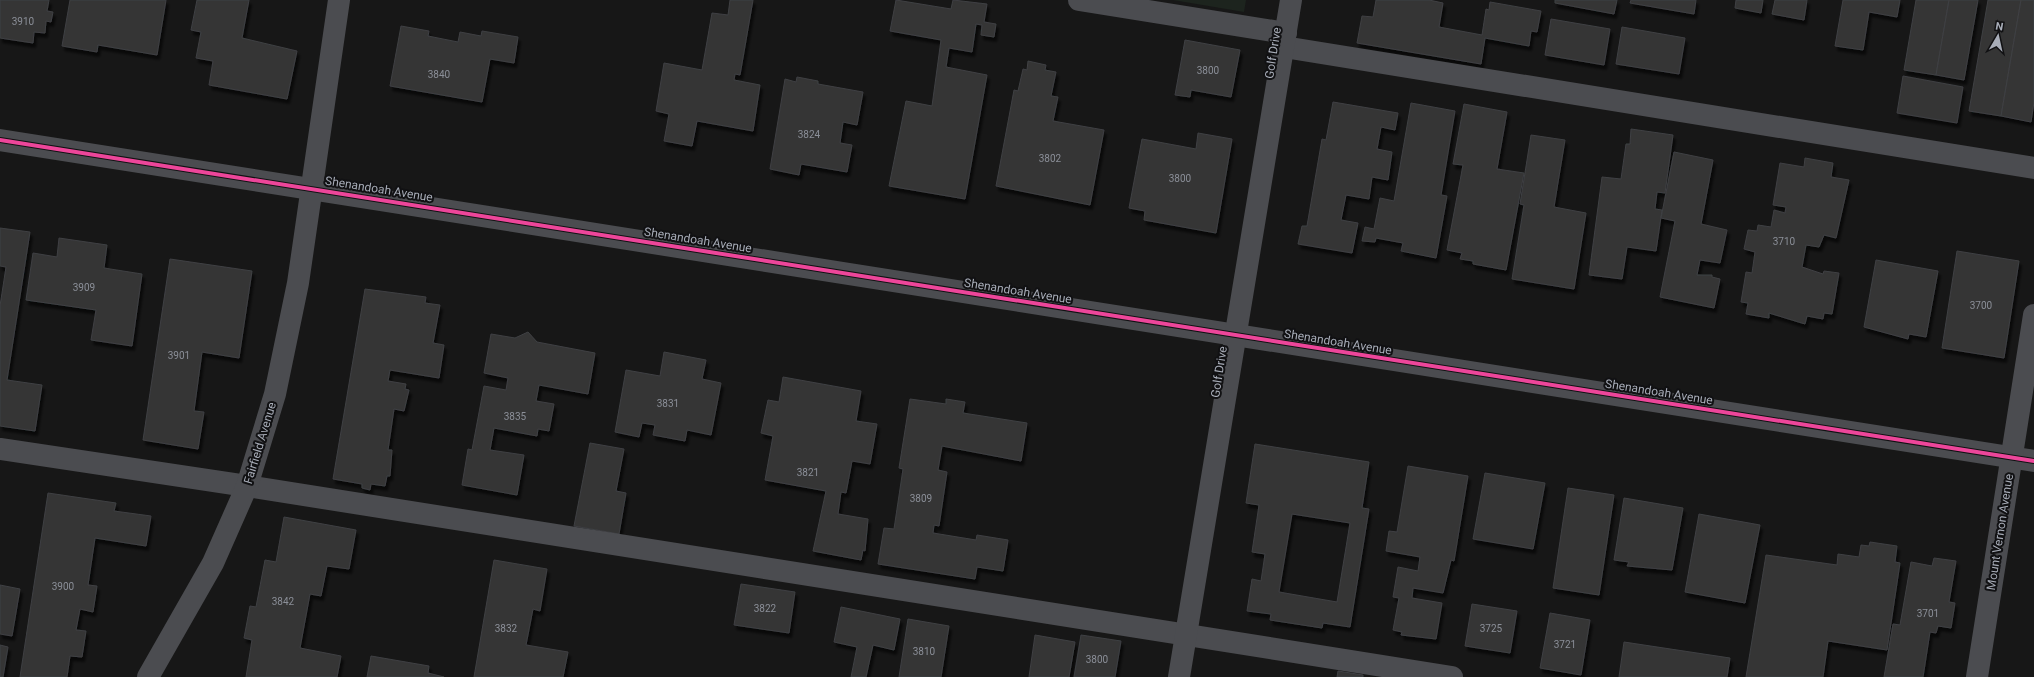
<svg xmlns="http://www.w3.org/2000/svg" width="2034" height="677" font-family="Roboto,sans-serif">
<defs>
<filter id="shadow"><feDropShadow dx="2.5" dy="4.5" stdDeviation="1" flood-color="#0009"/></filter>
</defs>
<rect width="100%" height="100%" fill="#171717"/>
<path fill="#1d241e" d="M1173,0H1246L1244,12Z"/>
<g fill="#353536" stroke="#3f4043" fill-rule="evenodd" filter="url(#shadow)">
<path d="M0,0H49L47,11L53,12L51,22L46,21L45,33L34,32L33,43L0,38Z"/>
<path d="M70,0H166L157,55L98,45L97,52L62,46Z"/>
<path d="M197,0H249L242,38L297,51L287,99L209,85L213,61L196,58L201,32L191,30Z"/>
<path d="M730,0H753L740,75L735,74L734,80L760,85L753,131L697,121L692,146L664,141L669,114L656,111L664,63L702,70L712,13L728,15Z"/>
<path d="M896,0L951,9L953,0L987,4L984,22L996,24L994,37L981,35L982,25L976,24L972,52L949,48L946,67L987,75L965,199L889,186L906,101L932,106L941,40L890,31Z"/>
<path d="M1376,0H1429L1443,3L1439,27L1482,35L1486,9L1489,10L1490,2L1541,11L1537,32L1531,31L1529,46L1485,38L1481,64L1357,43L1362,16L1373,17Z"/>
<path d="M1555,0H1617L1614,14L1555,3Z"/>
<path d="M1631,0H1696L1694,14L1630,3Z"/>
<path d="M1736,0H1763L1761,13L1735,8Z"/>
<path d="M1775,0H1807L1804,20L1772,14Z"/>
<path d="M1843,0H1900L1897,17L1869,12L1863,50L1835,46Z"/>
<path d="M1916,0H1949L1936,75L1904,70Z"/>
<path d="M1949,0H1978L1964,80L1936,75Z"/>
<path d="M1988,0H2021L2001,116L1969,111Z"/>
<path d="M2021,0H2034V102L2031,122L2001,116Z"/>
<path d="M1551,19L1610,29L1604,65L1545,55Z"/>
<path d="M401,26L429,31L428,36L458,42L460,32L481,36L482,31L518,37L514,63L490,59L482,102L390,86Z"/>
<path d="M1622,27L1685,38L1679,74L1616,64Z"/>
<path d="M1185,40L1240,50L1231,97L1191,90L1190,97L1175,95Z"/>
<path d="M1028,61L1046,65L1045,70L1056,72L1051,96L1058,97L1053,121L1104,130L1090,205L996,186L1014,90L1018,91L1023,69L1027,70Z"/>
<path d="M1903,76L1963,87L1957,123L1897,113Z"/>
<path d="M797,77L818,81V84L863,92L857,125L843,122L840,143L852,145L847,172L801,164L799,175L770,169L785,79L796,82Z"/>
<path d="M1333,102L1398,113L1395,130L1381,127L1377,149L1392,152L1388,180L1372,177L1369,199L1346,195L1341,220L1358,223L1352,253L1298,244L1302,226H1307L1322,139L1326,140Z"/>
<path d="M1411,103L1455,111L1441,195L1447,196L1436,258L1401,251L1403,243L1376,238L1375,242L1362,241L1365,227L1374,229L1380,198L1394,201Z"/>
<path d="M1464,104L1507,112L1497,169L1524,173L1506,270L1473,264V261L1460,259L1462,253L1447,250L1463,165L1453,164Z"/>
<path d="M1631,129L1673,135L1665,193L1657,192L1655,209L1662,210L1656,251L1627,247L1622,279L1589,275L1602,177L1621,179L1626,144H1630Z"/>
<path d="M1198,133L1232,139L1216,233L1144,220L1145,211L1129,208L1142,139L1196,149Z"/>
<path d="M1531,135L1565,140L1554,207L1586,213L1574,289L1512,279L1524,205L1520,204Z"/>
<path d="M1674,152L1713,160L1701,224L1727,230L1720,263L1700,260L1697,275H1712V277L1720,279L1714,308L1660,297L1675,221L1661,218Z"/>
<path d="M1805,158L1833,163L1831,177L1849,180L1836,238L1824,235L1819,247L1806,245L1802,267L1823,274L1824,271L1839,273L1832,314L1824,313L1823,319L1807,316L1805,324L1769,313V318L1746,314L1748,303L1741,302L1746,272L1752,273L1755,252L1744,249L1748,230L1757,231L1758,225L1771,227L1774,210L1785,213L1786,207L1773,205L1780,163L1804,167Z"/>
<path d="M0,228L30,232L7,380L42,385L35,431L0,426V306L6,267L0,266Z"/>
<path d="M59,238L107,245L104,268L142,274L132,346L91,340L96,310L26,300L33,253L57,257Z"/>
<path d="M1957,251L2019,261L2004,358L1942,348Z"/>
<path d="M170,259L252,271L239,358L202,352L194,411L204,412L198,449L143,440Z"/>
<path d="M1876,260L1938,271L1926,337L1909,334L1908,339L1864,327Z"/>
<path d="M365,289L426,297L425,303L440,305L433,343L444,345L439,378L390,370L388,381L406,384L405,389L409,390L404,411L394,409L388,450H392L390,476H387L385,486L371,484L370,490L362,488V484L333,479Z"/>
<path d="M528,332L537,342L595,353L588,394L539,385L536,401L554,404L549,431L538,429L537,436L494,428L490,450L524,455L517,495L462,485L468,449L472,450L484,386L506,390L508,378L484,373L491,334L515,338Z"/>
<path d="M664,352L706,360L702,379L721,383L711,435L687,430L685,441L653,435L655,425L642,423L639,437L615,432L626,370L660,376Z"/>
<path d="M783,377L861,391L856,421L877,424L870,464L852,461L846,493L841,492L838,514L868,519L865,551L863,550L861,560L813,551L826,491L765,480L773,436L761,433L768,400L779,402Z"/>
<path d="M910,399L946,404V399L965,402L963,413L1027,423L1021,461L942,446L938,470L947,472L939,526L934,525L933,533L976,540L977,535L1008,540L1003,571L977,567L975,579L878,564L884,528L894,529L903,469L899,468Z"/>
<path d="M590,443L624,449L616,491L626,493L619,534L574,526Z"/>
<path d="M1255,444L1369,462L1362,508L1369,509L1350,627L1323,623L1322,628L1270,620L1271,614L1247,611L1252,579L1261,581L1265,554L1252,552L1259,505L1246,503ZM1292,514L1350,523L1337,602L1279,592Z"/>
<path d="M1408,466L1468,476L1454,561L1451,560L1443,593L1413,588L1412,598L1442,603L1436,639L1401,635L1402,632L1393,630L1399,598L1393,597L1398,567L1418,571L1420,557L1386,551L1389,531L1397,532Z"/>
<path d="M1485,473L1545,483L1533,549L1473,539Z"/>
<path d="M1568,488L1614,495L1599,595L1553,588Z"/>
<path d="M48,493L116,503L114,511L151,516L146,546L95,538L88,585L97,586L93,612L80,609L76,630L86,631L82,657L70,656L67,677H20Z"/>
<path d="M1624,498L1683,508L1672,570L1627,566L1629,562L1614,560Z"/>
<path d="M1699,514L1760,525L1745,603L1685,592Z"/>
<path d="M284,517L356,530L349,569L327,566L321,596L310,594L300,648L341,656L337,677H246L252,640L244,638L250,606L256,607L265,560L276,562Z"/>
<path d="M1870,542L1897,546L1895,562L1900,563L1887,650L1828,641L1823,677H1746L1766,555L1837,565L1838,554L1859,557L1861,545L1869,546Z"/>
<path d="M1934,558L1956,561L1949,602L1955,603L1951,628L1938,626L1936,633L1930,632L1923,677H1884L1893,624L1900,625L1911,562L1932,566Z"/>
<path d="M494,560L547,569L540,611L533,609L526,645L568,652L563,677H474Z"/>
<path d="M741,584L795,592L789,633L734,625Z"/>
<path d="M0,585L20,589L12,636L0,634Z"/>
<path d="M1472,604L1517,611L1510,653L1465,646Z"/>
<path d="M841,607L900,619L894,650L873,645L866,677H851L857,647L834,642Z"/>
<path d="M1550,613L1590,620L1581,675L1540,668Z"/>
<path d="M908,619L949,626L941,677H899Z"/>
<path d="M1035,635L1075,642L1069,677H1029Z"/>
<path d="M1081,635L1121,641L1115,677H1074Z"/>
<path d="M1624,642L1730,658L1727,677H1619Z"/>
<path d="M0,645L8,647L3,677H0Z"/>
<path d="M371,656L429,666L428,673L444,677H367Z"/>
<path d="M1338,671L1363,675V677H1337Z"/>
</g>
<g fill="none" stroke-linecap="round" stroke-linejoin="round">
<g stroke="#4b4c50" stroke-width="22">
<path d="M1079,0L1286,33"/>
<path d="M1284,47L2034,168"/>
<path d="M0,140L2034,461"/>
<path d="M0,449L247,486L1452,677"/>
<path d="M148,677L213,563L247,486L275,394L298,283L339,0"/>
<path d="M1179,677L1291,0"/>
<path d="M1977,677L2034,315"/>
</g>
<g stroke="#111113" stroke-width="6">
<path id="cycleway" d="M0,140L2034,461"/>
</g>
<use href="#cycleway" stroke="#ed469a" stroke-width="4"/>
</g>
<g text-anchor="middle" stroke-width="4" stroke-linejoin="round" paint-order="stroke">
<g font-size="10" fill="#8b8f98">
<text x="23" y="25">3910</text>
<text x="1208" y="74">3800</text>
<text x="439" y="78">3840</text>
<text x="809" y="138">3824</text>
<text x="1050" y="162">3802</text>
<text x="1180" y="182">3800</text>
<text x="1784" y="245">3710</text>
<text x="84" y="291">3909</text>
<text x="1981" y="309">3700</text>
<text x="179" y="359">3901</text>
<text x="668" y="407">3831</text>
<text x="515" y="420">3835</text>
<text x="808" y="476">3821</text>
<text x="921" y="502">3809</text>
<text x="63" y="590">3900</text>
<text x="283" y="605">3842</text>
<text x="765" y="612">3822</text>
<text x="1928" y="617">3701</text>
<text x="506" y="632">3832</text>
<text x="1491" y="632">3725</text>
<text x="1565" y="648">3721</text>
<text x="924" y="655">3810</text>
<text x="1097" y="663">3800</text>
</g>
<g font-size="12" fill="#a8adb8" stroke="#111113">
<text transform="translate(1273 53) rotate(-81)" y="4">Golf Drive</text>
<text transform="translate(379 189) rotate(9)" y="4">Shenandoah Avenue</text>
<text transform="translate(698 240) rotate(9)" y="4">Shenandoah Avenue</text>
<text transform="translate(1018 291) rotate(9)" y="4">Shenandoah Avenue</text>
<text transform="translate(1338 342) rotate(9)" y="4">Shenandoah Avenue</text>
<text transform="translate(1219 372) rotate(-81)" y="4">Golf Drive</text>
<text transform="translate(1659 392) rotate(9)" y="4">Shenandoah Avenue</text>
<text transform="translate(260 443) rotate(-73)" y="4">Fairfield Avenue</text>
<text transform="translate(2000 532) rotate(-81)" y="4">Mount Vernon Avenue</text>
</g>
</g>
<g transform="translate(1998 36) rotate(9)" stroke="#111113" stroke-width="3" paint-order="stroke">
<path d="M0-3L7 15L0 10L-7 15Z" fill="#a8adb8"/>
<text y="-6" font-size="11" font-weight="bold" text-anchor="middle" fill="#a8adb8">N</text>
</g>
</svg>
